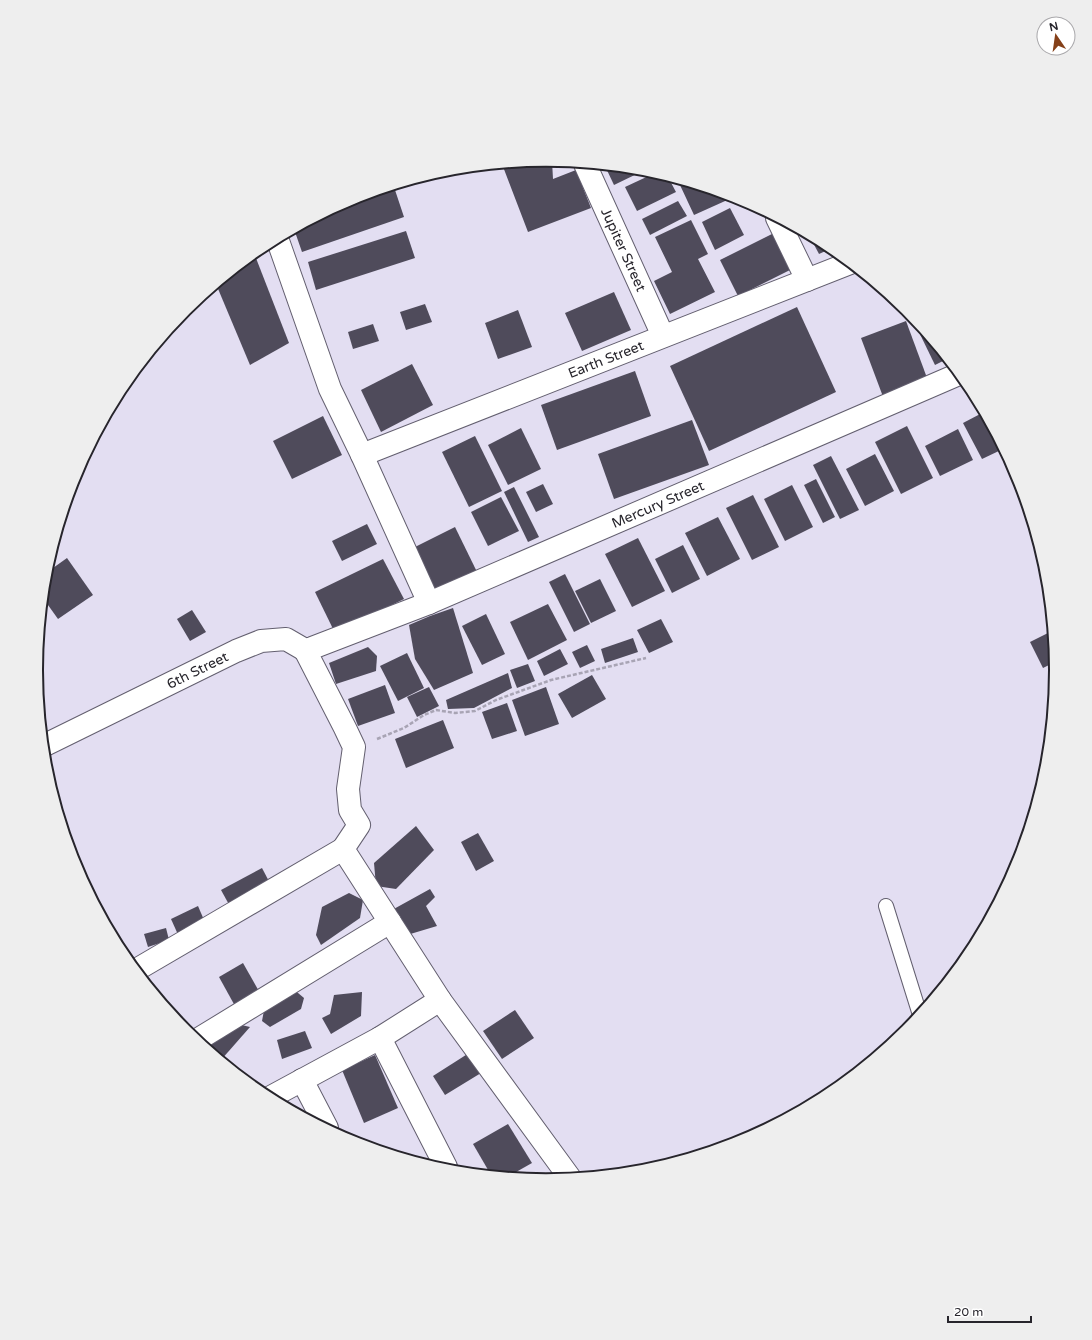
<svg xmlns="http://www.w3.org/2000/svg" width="1092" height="1340" font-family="'Varela Round',sans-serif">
<rect width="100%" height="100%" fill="#e3def2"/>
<g fill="#4f4b5b">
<path d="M546,160L552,161L553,179L576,170L591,208L528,232L502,164Z"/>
<path d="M605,166L645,170L614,185Z"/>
<path d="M655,173L668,177L676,192L637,211L625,187Z"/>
<path d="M686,182L734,197L694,215L680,185Z"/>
<path d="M395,190L404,217L302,252L294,229L322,214Z"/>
<path d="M678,201L687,216L650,235L642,219Z"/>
<path d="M730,208L744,235L715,250L702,222Z"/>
<path d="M691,220L708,254L698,259L715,292L670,314L654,281L672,272L655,237Z"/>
<path d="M406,231L415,258L316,290L308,262Z"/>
<path d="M774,233L792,269L738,296L720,260Z"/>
<path d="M809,235L830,246L832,248L819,254Z"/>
<path d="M254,253L289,343L250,365L216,284Z"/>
<path d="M614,292L631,330L582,351L565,313Z"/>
<path d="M425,304L432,322L406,330L400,312Z"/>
<path d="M797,307L836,392L709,451L670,366Z"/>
<path d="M518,310L532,347L498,359L485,323Z"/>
<path d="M906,321L930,386L885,402L861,338Z"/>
<path d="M373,324L379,341L353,349L348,332Z"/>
<path d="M919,325L929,337L947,359L935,365L916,326Z"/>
<path d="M412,364L433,405L381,432L361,390Z"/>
<path d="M635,371L651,416L557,450L541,405Z"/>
<path d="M984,412L1003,449L982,459L963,423Z"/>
<path d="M323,416L342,455L292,479L273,441Z"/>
<path d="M692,420L709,465L614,499L598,454Z"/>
<path d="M907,426L933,478L901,494L875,442Z"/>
<path d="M521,428L541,469L508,485L488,445Z"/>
<path d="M958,429L973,460L940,476L925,446Z"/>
<path d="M475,436L502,491L469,507L442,452Z"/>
<path d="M875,454L894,491L865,506L846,469Z"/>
<path d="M831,456L859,510L840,519L813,465Z"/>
<path d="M816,479L835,517L823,523L804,485Z"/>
<path d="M543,484L553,504L536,512L526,492Z"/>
<path d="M792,485L813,527L785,541L764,499Z"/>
<path d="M514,487L539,537L528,542L504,492Z"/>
<path d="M753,495L779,547L752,560L726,508Z"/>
<path d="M501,497L519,531L488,546L471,512Z"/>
<path d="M718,517L740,559L707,576L685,533Z"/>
<path d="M367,524L377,544L342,561L332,541Z"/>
<path d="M455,527L478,574L435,595L411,549Z"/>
<path d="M638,538L665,591L632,607L605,554Z"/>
<path d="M683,545L700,579L672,593L655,559Z"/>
<path d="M67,558L93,595L58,619L43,598L46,573Z"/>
<path d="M383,559L404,599L335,633L315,592Z"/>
<path d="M565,574L590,624L574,632L549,582Z"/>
<path d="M600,579L616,611L591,623L575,591Z"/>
<path d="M548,604L567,640L528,660L510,622Z"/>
<path d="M453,608L473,673L434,690L415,659L409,625L430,616Z"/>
<path d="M192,610L206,632L190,641L177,619Z"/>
<path d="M486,614L505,654L482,665L462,626Z"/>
<path d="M661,619L673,642L649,653L637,630Z"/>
<path d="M1052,631L1055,662L1043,668L1030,642Z"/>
<path d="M633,638L638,652L605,663L601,649Z"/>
<path d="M587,645L595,661L580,668L572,652Z"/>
<path d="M368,647L377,656L376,671L336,684L329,663Z"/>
<path d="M560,649L568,664L544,676L537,661Z"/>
<path d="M407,653L424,688L398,701L380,666Z"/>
<path d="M528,664L535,681L517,688L510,670Z"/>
<path d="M508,673L512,688L474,708L448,709L446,700Z"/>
<path d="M592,675L606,699L572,718L558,694Z"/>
<path d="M385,685L395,713L358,726L348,699Z"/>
<path d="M429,687L439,706L417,717L407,697Z"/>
<path d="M546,687L559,724L525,736L512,700Z"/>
<path d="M507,703L517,731L492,739L482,712Z"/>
<path d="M443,720L454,748L406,768L395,739Z"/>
<path d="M416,826L434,850L396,889L376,886L374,863Z"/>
<path d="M478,833L494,861L476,871L461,842Z"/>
<path d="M262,868L273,889L232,910L221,890Z"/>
<path d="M430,889L435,897L426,906L437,926L407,935L392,910Z"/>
<path d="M349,893L363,900L360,918L321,945L316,935L322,907Z"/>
<path d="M198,906L207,927L180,939L171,919Z"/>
<path d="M166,928L169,940L148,947L144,934Z"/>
<path d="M120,943L133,963L131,964L122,953L117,945Z"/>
<path d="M243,963L260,993L235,1006L219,977Z"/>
<path d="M291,987L304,998L301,1009L270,1027L262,1021L265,1005Z"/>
<path d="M362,992L361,1016L331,1034L322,1018L330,1014L334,995Z"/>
<path d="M515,1010L534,1038L502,1059L483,1031Z"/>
<path d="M233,1023L250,1027L221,1060L212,1052L207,1037Z"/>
<path d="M305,1031L312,1048L282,1059L277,1040Z"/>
<path d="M469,1053L481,1073L445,1095L433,1076Z"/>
<path d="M375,1055L398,1108L364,1123L342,1070Z"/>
<path d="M508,1124L532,1163L509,1176L491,1175L473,1144Z"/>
</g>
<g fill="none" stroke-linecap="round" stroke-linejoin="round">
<g stroke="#635f6f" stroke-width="16">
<path id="lane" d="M886,906L920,1015"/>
</g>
<g stroke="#635f6f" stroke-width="24">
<g id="street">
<path id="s1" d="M585,164L663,336"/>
<path d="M777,218L807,280"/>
<path d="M277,238L330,389L362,455L429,603"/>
<path id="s2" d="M362,455L850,263"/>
<path d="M305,650L345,728L354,747L348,789L350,810L359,825L343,849L440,1000L570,1178"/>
<path id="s3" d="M43,746L236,651L261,641L286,639L305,650L312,648L429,603L959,374"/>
<path d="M136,970L343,849"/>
<path d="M380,1038L446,1167"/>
<path d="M197,1040L390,922"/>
<path d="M302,1080L327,1128"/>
<path d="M269,1098L380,1038L440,1000"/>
</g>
</g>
<path stroke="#a8a4b4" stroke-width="2.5" stroke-dasharray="4 2" stroke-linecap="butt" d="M377,739L404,728L424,715L436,710L455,713L475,711L496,700L551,680L646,658"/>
<use href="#lane" stroke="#fff" stroke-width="14"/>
<use href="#street" stroke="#fff" stroke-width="22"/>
</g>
<g text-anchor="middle" stroke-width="4" stroke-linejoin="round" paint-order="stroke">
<g font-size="14" fill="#27252c" stroke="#fff">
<text dy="5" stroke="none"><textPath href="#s1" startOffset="94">Jupiter Street</textPath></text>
<text dy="5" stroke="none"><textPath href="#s2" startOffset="262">Earth Street</textPath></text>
<text dy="5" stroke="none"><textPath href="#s3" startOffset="671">Mercury Street</textPath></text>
<text dy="5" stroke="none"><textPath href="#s3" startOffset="172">6th Street</textPath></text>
</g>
</g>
<path d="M0 0H1092V1340H0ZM43 670a503 503 0 1 1 1006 0a503 503 0 1 1-1006 0Z" fill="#eee" fill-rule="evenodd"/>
<path fill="none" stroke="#27252c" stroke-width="2" d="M43 670a503 503 0 1 1 1006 0a503 503 0 1 1-1006 0Z"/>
<g transform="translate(1056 36) rotate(347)"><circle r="19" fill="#ffffff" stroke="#a9a8ab"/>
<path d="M0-3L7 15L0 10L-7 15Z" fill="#854019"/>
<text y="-6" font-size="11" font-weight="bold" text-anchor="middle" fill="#27252c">N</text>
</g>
<path d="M948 1316v6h83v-6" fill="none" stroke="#27252c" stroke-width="2"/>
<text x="954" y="1316" font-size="12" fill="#27252c" stroke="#ffffff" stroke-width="3" paint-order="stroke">20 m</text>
</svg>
